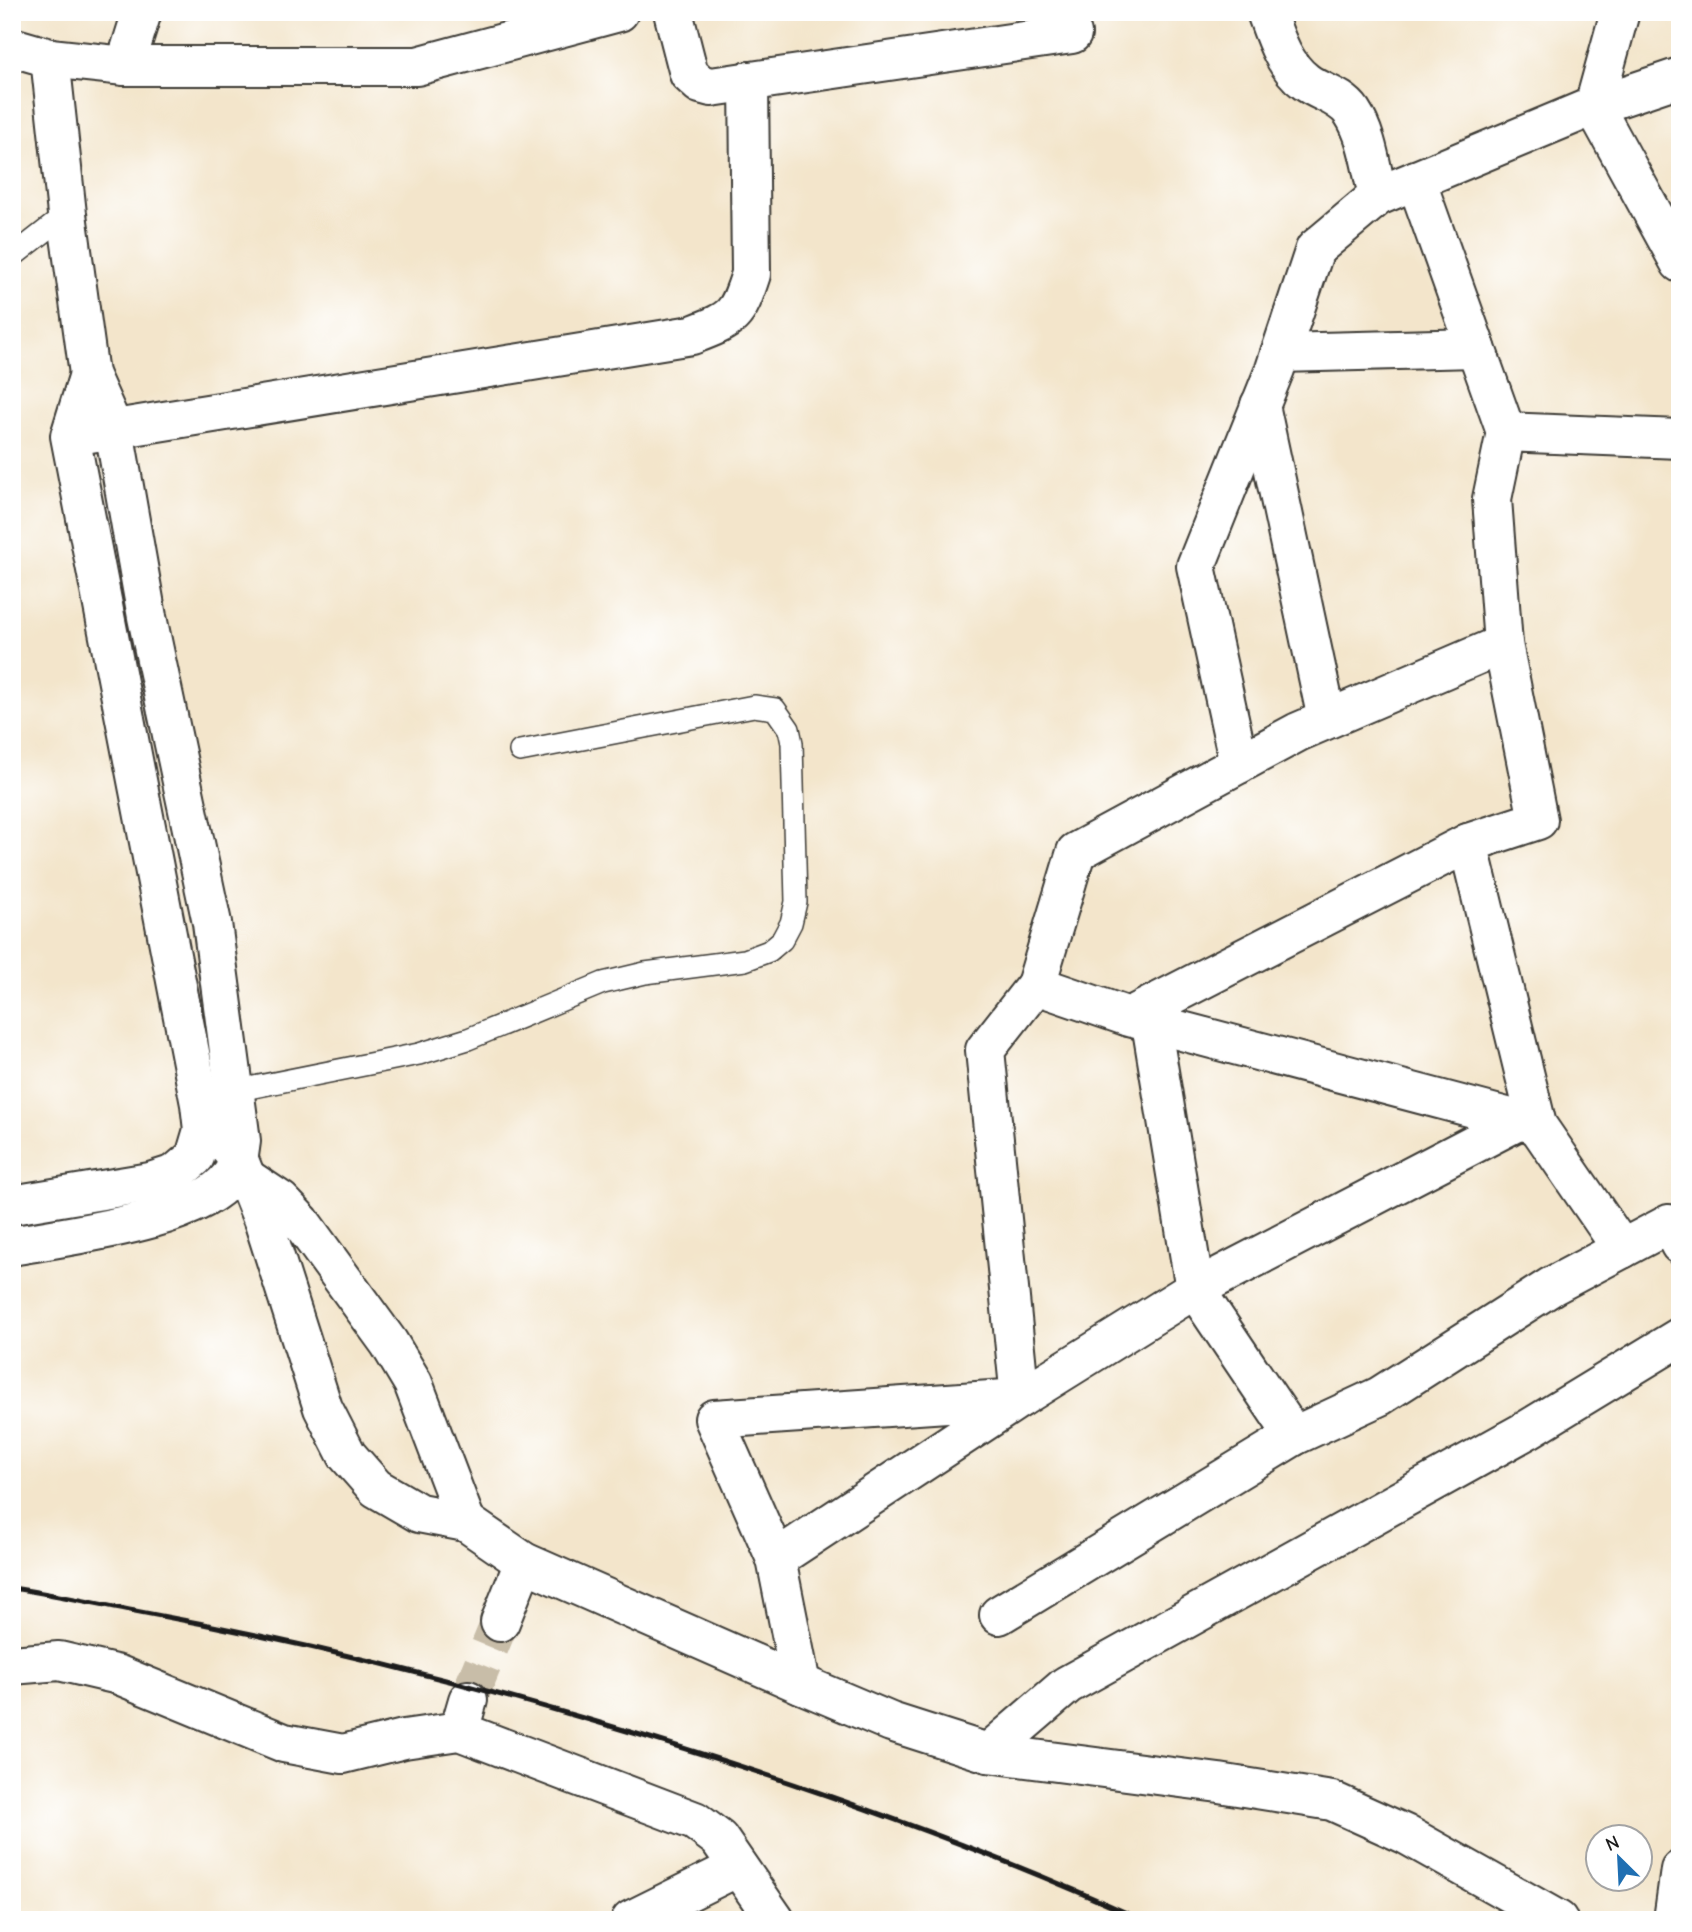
<svg xmlns="http://www.w3.org/2000/svg" width="1692" height="1932" font-family="'Comic Neue',sans-serif">
<rect width="100%" height="100%" fill="#fff"/>
<filter id="ink" filterUnits="userSpaceOnUse"><feTurbulence type="fractalNoise" baseFrequency=".0143" numOctaves="2"/><feDisplacementMap in="SourceGraphic" scale="14" xChannelSelector="R" yChannelSelector="G"/><feConvolveMatrix kernelMatrix="1 2 1 2 8 2 1 2 1" color-interpolation-filters="sRGB"/></filter>
<filter id="wash" filterUnits="userSpaceOnUse"><feTurbulence type="fractalNoise" baseFrequency=".00686" numOctaves="4" result="noise"/><feDisplacementMap in="SourceGraphic" scale="28" xChannelSelector="R" yChannelSelector="G"/><feGaussianBlur stdDeviation="1.57" result="paint"/><feColorMatrix in="noise" values="0 0 0 0 0 0 0 0 0 0 0 0 0 0 0 0 0 1.4 0 .05"/><feComposite in="paint" operator="in"/></filter>
<g filter="url(#wash)">
<rect width="100%" height="100%" fill="#f3e5cb"/>
</g>
<g filter="url(#ink)">
<g fill="none" stroke-linecap="round" stroke-linejoin="round">
<path stroke="#c8bda8" stroke-width="38" stroke-dasharray="38 19" stroke-linecap="butt" d="M468,1700L500,1622"/>
<g stroke="#3c3a36" stroke-width="24">
<g id="lane">
<path d="M12,257L67,214"/>
<path d="M234,1091L419,1054L468,1039L603,983L645,973L745,960L769,951L782,940L791,923L796,902L792,743L789,729L775,709L754,706L520,751"/>
</g>
</g>
<g stroke="#3c3a36" stroke-width="42">
<g id="street">
<path d="M673,12L689,74L700,84L711,87L1072,34"/>
<path d="M1266,12C1275,37 1284,66 1306,82C1321,93 1341,96 1352,112C1368,136 1371,169 1378,196"/>
<path d="M12,47L50,58L125,66H417L619,12"/>
<path d="M125,66L142,12"/>
<path d="M1594,106L1620,12"/>
<path d="M1594,106L1680,77"/>
<path d="M1416,180L1506,432"/>
<path d="M1280,353L1476,348"/>
<path d="M1260,405L1327,719"/>
<path d="M90,433L692,335C734,319 737,317 751,274L749,81"/>
<path d="M1239,764L1196,566L1275,369L1315,249L1378,196L1594,106L1680,263"/>
<path d="M1468,843L1538,820L1503,644"/>
<path d="M1129,1017L1468,843L1537,1125L1622,1249"/>
<path d="M1151,1023L1195,1289L1294,1436"/>
<path d="M1537,1125L1129,1017L1036,985L1076,852L1298,732L1503,644L1492,499L1506,432L1680,439"/>
<path d="M203,1130L217,1136L226,1144L239,1160L264,1223L323,1408L347,1455L376,1488L419,1513L466,1522L524,1562L801,1684L891,1722L988,1753L1067,1685L1527,1430L1680,1337"/>
<path d="M245,1177L281,1201L301,1222L389,1343L413,1383L466,1522"/>
<path d="M12,1205L150,1182L175,1174L195,1157L203,1130L200,1104L70,436L89,374"/>
<path d="M12,1246C68,1235 196,1222 230,1177C239,1166 239,1154 241,1141L212,923L147,617L114,430L89,374L67,214L50,58"/>
<path d="M1020,1398L714,1419L776,1559L1020,1398L1195,1289L1520,1120"/>
<path d="M1020,1398L985,1050L1036,985"/>
<path d="M776,1559L801,1684"/>
<path d="M999,1615L1294,1436L1380,1396L1552,1286L1669,1224L1680,1245"/>
<path d="M500,1622L524,1562"/>
<path d="M12,1665L59,1661L119,1675L284,1743L343,1754L404,1739L459,1731L695,1821L719,1839L775,1920"/>
<path d="M459,1731L468,1700"/>
<path d="M988,1753L1219,1783L1332,1801L1405,1834L1558,1920"/>
<path d="M631,1920L738,1867"/>
<path d="M1673,1920L1680,1870"/>
</g>
</g>
<use href="#lane" stroke="#fff" stroke-width="21"/>
<use href="#street" stroke="#fff" stroke-width="38"/>
<path stroke="#1c1c1c" stroke-width="5" d="M12,1588C53,1594 94,1603 135,1611C289,1639 440,1676 590,1720C778,1775 964,1839 1142,1920"/>
</g>
</g>
<rect width="1692" height="1932" fill="none" stroke="#fff" stroke-width="42"/>
<g transform="translate(1619 1858) rotate(336)"><circle r="33" fill="#ffffff" stroke="#a4a4a4" stroke-width="2"/>
<path d="M0-5L12 26L0 18L-12 26Z" fill="#1f6fb2"/>
<text y="-10" font-size="19" font-weight="bold" text-anchor="middle" fill="#1c1c1c">N</text>
</g>
</svg>
